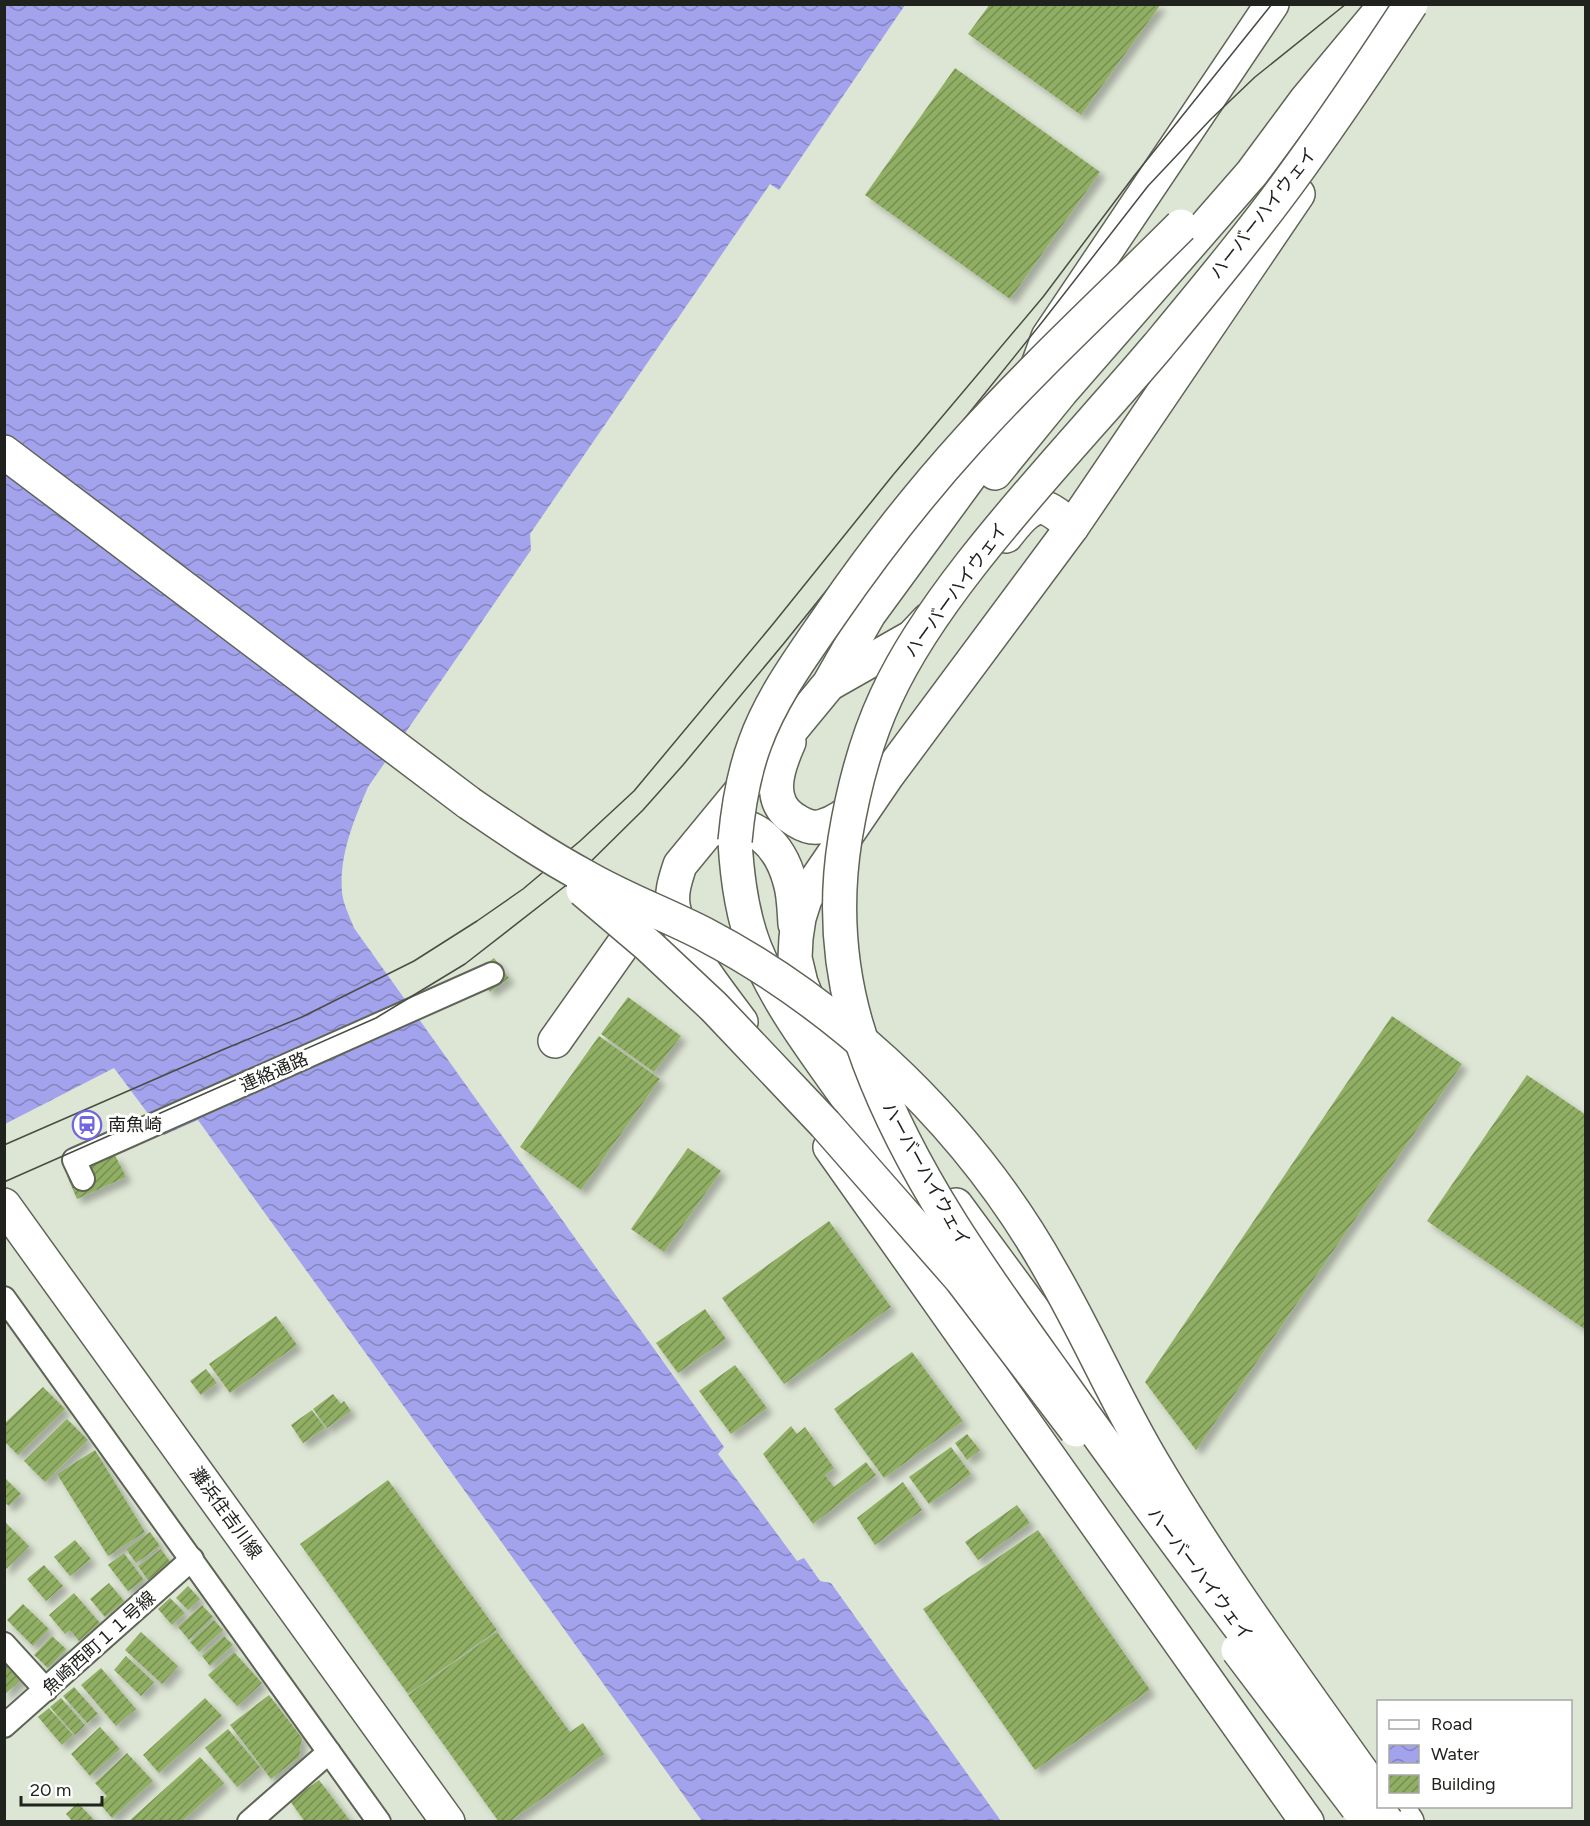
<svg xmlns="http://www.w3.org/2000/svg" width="1590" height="1826" font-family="Figtree,'Noto Sans JP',sans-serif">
<defs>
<pattern id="water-waves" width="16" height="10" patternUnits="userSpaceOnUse" patternTransform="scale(1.5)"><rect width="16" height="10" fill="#a3a2ec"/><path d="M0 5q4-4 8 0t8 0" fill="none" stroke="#8484bf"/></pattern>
<pattern id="building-hatch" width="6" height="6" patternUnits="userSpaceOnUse" patternTransform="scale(1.5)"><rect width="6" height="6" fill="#90af64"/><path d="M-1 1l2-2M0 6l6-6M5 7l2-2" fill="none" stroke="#758e52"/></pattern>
<filter id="shadow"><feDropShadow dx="5.5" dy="5.5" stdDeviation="3" flood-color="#0004"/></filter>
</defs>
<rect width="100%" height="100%" fill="#dde5d4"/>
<path fill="url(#water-waves)" d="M5,5H905L779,190L770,184L530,534L531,550L368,787C354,820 339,855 342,892C343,904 350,917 354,928L724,1447L718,1454L797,1561L804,1558L820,1581L831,1583L1001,1821H702L198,1120L164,1135L114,1068L5,1124Z"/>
<g fill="url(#building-hatch)" filter="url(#shadow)">
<path d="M990,4H1161L1081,115L968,34Z"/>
<path d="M955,68L1100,172L1010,299L865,195Z"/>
<path d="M494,958L509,978L490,992L475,972Z"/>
<path d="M628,997L681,1036L654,1072L601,1034Z"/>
<path d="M1392,1016L1462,1064L1196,1450L1145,1382Z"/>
<path d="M599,1036L660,1079L581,1190L520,1147Z"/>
<path d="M1527,1075L1586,1115V1330L1427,1221Z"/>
<path d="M688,1148L721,1171L664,1252L631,1229Z"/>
<path d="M115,1155L126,1177L77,1199L67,1176Z"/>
<path d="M829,1221L891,1307L784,1384L722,1298Z"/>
<path d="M705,1309L726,1339L678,1373L656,1343Z"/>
<path d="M276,1316L297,1345L230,1393L209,1364Z"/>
<path d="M912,1352L963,1421L884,1478L834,1409Z"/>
<path d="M735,1365L767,1408L731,1434L699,1391Z"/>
<path d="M206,1369L217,1383L201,1395L190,1381Z"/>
<path d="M43,1387L65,1409L18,1455L4,1441V1424Z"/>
<path d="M333,1394L341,1404L344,1401L351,1411L327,1428L313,1409Z"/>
<path d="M312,1410L325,1428L303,1443L291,1425Z"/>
<path d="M67,1419L88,1440L45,1482L24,1461Z"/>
<path d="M791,1426L797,1434L805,1427L834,1468L825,1475L834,1487L866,1462L876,1475L813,1524L763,1454Z"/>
<path d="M967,1434L980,1450L967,1460L955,1443Z"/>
<path d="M951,1447L971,1474L929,1504L909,1477Z"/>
<path d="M95,1450L145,1532L108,1556L57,1474Z"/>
<path d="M4,1477L21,1494L9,1506L4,1502Z"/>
<path d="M388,1480L497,1630L408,1694L300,1544Z"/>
<path d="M903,1482L922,1510L875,1545L857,1518Z"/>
<path d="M1017,1505L1030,1523L978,1560L965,1542Z"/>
<path d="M6,1523L29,1546L4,1571V1525Z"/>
<path d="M1038,1530L1150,1690L1035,1770L923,1609Z"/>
<path d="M150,1532L160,1546L136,1563L126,1549Z"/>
<path d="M75,1540L91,1559L70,1576L54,1557Z"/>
<path d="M161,1549L171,1563L148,1580L138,1566Z"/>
<path d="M124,1553L144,1580L128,1591L108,1565Z"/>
<path d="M44,1565L63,1586L46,1601L27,1579Z"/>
<path d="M109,1583L124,1601L105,1617L90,1599Z"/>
<path d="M188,1586L200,1599L188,1610L176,1598Z"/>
<path d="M74,1593L100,1623L79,1641L70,1630L65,1634L49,1615Z"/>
<path d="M170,1598L185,1613L172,1625L158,1609Z"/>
<path d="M23,1604L49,1629L33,1646L7,1620Z"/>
<path d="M202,1605L213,1617L189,1640L178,1627Z"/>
<path d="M214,1620L223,1630L199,1652L190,1642Z"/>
<path d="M141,1632L178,1666L162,1684L125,1650Z"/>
<path d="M497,1632L570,1732L583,1723L604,1754L509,1822H499L408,1695Z"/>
<path d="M52,1636L66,1649L48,1668L34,1655Z"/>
<path d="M224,1636L233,1645L210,1666L202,1656Z"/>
<path d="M234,1652L262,1683L237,1706L208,1675Z"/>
<path d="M126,1656L154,1682L141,1696L114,1670Z"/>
<path d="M4,1658L23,1678L4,1695Z"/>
<path d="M101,1668L136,1709L116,1726L81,1685Z"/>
<path d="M74,1687L98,1714L87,1723L63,1696Z"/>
<path d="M269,1695L302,1738L299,1757L271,1779L230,1725Z"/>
<path d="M61,1698L85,1725L75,1735L50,1707Z"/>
<path d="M205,1698L222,1716L159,1773L143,1755Z"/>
<path d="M49,1708L73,1735L62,1745L38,1717Z"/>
<path d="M100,1727L120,1749L90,1776L71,1754Z"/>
<path d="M228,1729L260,1767L237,1787L205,1748Z"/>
<path d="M127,1753L153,1781L112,1818L99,1803L107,1796L95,1783Z"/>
<path d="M200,1757L224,1783L181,1822H128Z"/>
<path d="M319,1780L351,1822H305L290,1801Z"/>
<path d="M78,1803L94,1820L92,1822H73L66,1814Z"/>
</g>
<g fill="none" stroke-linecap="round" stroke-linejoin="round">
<g stroke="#5e6456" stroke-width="26">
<g id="street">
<path d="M83,1179L74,1160L492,974"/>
<path d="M4,1298L379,1822"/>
<path d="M4,1644L46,1690"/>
<path d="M4,1726L192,1559"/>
<path d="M249,1822L329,1752"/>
</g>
</g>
<g stroke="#5e6456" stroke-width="36">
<g id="secondary">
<path d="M995,473L1061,392L1252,173L1306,100L1386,4"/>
<path d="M1006,536C1015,525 1031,501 1048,509C1057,513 1065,521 1072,527"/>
<path d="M831,683L912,637L928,620"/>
<path d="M789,742C777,769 765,803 797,821C805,826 814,829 823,826C839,821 850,811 863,801"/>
<path d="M714,829C753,814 781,847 790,882C794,895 794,910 795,924"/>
<path d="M735,841C737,877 742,915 755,948C776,1000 809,1044 841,1089C872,1132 903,1176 934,1219"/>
<path d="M741,1022C719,992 681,946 674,910C670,895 675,880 680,865L829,684L869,614L973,472L1031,384L1048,337L1272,4"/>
<path d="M555,1041L649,908"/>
<path d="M881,1103L824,1029L811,1008L801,983L795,958L796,938L799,918L805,899L816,880L887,776L1072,527L1298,194"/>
<path d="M830,1147L1307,1822"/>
<path d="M4,1205L448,1822"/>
<path d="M956,1205L1128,1439"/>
<path d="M1396,1806L1407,1822"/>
</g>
</g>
<g stroke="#5e6456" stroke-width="36">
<path id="highway" d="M4,452L469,803"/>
</g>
<use href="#street" stroke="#fff" stroke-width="22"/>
<use href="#secondary" stroke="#fff" stroke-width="33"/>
<use href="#highway" stroke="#fff" stroke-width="33"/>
<g stroke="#484c43" stroke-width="1.5">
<path d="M4,1145L222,1050L302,1017L414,961L477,921L523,889L580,841L634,791L773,624L893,475L1043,297L1134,176L1272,4"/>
<path d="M4,1182L376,1018L465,964L569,883L643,810L683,765L785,642L1043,321L1148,186L1211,119L1255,77L1346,4"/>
</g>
<g stroke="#5e6456" stroke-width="36" stroke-linecap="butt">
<g id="secondary-bridge">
<path d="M735,841C738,808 743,775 755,743C772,696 803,655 831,614C873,553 919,494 969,439C1036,365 1110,297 1181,226"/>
<path d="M1238,1650L1357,1807"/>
<path d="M1267,1663C1195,1568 1125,1473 1056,1376C985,1277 912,1177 869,1062C841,990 833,915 845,839C853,790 865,742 886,697C908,649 939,605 971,564C1030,488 1096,419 1158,346C1206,288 1255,229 1299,168C1338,114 1375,59 1411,4"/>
<path d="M1352,1776L1387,1822"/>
</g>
</g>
<g stroke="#5e6456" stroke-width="36" stroke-linecap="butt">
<g id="highway-bridge">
<path d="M469,803C507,829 545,855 586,877C624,899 665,914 704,934C769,968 831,1013 885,1062C951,1123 1008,1194 1052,1273C1088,1335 1116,1401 1153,1463C1221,1578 1301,1686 1378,1795"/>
<path d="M583,890L649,946L714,1007L825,1124L961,1279L1076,1430"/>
</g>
</g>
<use href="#secondary-bridge" stroke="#fff" stroke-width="33"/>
<use href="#highway-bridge" stroke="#fff" stroke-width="33"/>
</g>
<defs>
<g id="station-ring" transform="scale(1.5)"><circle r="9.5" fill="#fff" stroke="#7265e0" stroke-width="1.5"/><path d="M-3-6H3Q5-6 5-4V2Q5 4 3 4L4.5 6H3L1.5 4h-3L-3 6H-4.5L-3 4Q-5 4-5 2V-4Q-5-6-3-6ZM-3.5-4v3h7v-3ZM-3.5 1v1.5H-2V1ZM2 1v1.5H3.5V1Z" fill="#7265e0"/></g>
</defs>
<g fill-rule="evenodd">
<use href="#station-ring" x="87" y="1125"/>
</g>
<g text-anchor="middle" stroke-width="6" stroke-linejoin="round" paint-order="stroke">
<g font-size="18" fill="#20231d" stroke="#fff">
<text transform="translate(1263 213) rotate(-52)" y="6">ハーバーハイウェイ</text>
<text transform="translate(956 590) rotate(-54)" y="6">ハーバーハイウェイ</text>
<text transform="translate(274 1072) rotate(-24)" y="6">連絡通路</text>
<text transform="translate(926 1174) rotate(61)" y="6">ハーバーハイウェイ</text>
<text transform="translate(226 1513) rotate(54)" y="6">灘浜住吉川線</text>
<text transform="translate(1200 1574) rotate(53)" y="6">ハーバーハイウェイ</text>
<text transform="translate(99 1643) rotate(-42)" y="6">魚崎西町１１号線</text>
</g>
<g font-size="18" fill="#20231d" stroke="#fff" text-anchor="start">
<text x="108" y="1131">南魚崎</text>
</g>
</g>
<rect width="1590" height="1826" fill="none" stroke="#20231d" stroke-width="12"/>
<rect x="1377" y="1700" width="195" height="108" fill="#ffffff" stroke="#a6a7a5" stroke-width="1.5"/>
<rect x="1389" y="1720" width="30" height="9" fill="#ffffff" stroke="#a6a7a5" stroke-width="1.5"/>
<text x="1431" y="1730" font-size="18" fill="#20231d">Road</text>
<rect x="1389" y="1745" width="30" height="18" fill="url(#water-waves)" stroke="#a6a7a5" stroke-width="1.5"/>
<text x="1431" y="1760" font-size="18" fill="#20231d">Water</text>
<rect x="1389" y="1775" width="30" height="18" fill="url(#building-hatch)" stroke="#a6a7a5" stroke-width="1.5"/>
<text x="1431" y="1790" font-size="18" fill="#20231d">Building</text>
<path d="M21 1796v9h81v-9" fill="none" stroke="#20231d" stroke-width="3"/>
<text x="30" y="1796" font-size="18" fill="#20231d" stroke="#ffffff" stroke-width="4.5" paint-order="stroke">20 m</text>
</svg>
